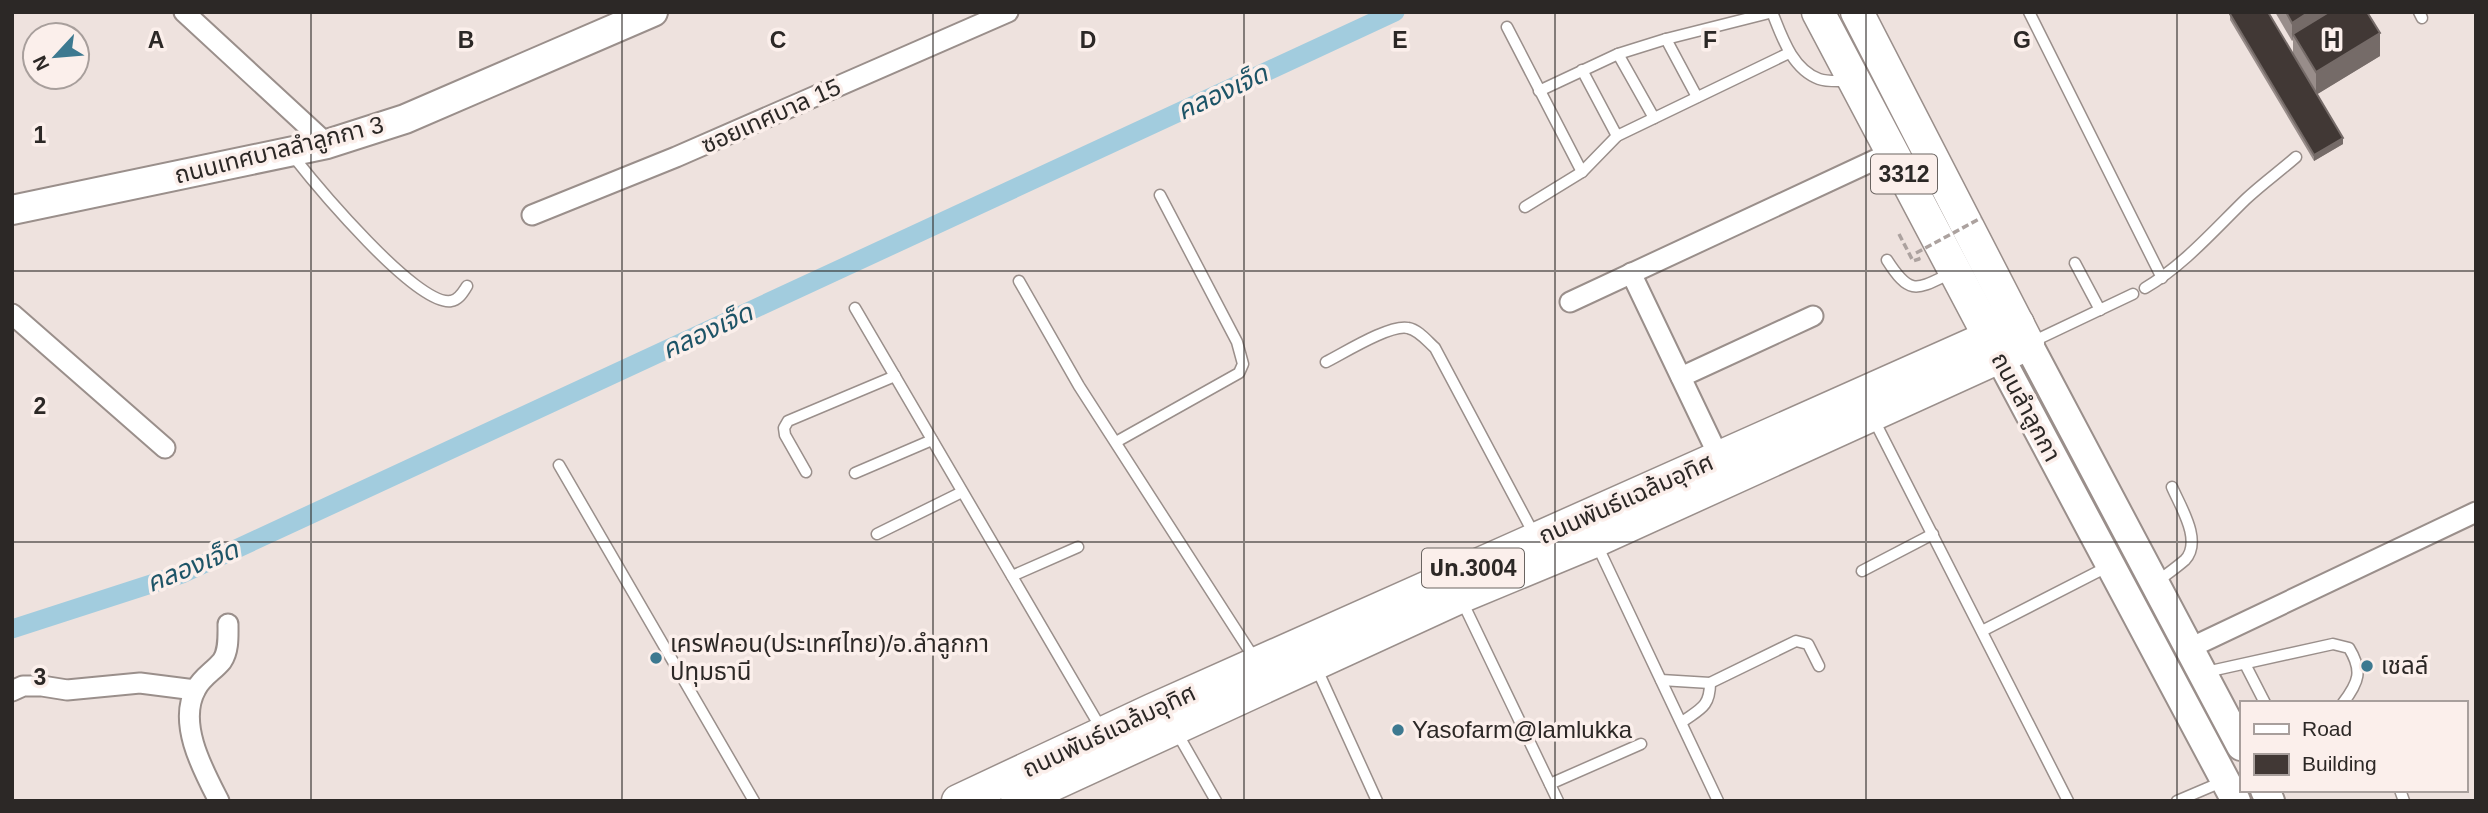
<svg xmlns="http://www.w3.org/2000/svg" width="2488" height="813" font-family="Arial,'Noto Sans Thai',sans-serif">
<rect width="100%" height="100%" fill="#eee2de"/>
<g fill="none" stroke-linecap="round" stroke-linejoin="round">
<path stroke="#a2ccde" stroke-width="19" d="M12,629L182,574L1395,12"/>
<g stroke="#9a8f8b" stroke-width="13">
<g id="lane">
<path d="M1772,12C1782,37 1792,69 1819,79C1827,82 1839,81 1847,81"/>
<path d="M2029,12L2162,278"/>
<path d="M2419,12L2422,18"/>
<path d="M1507,27L1582,172"/>
<path d="M1666,39L1697,97"/>
<path d="M1618,54L1654,118"/>
<path d="M1582,70L1617,136"/>
<path d="M1539,91L1618,54L1666,39L1773,12"/>
<path d="M293,156C315,184 417,307 451,301C459,300 463,292 467,286"/>
<path d="M1525,207L1582,172L1617,136L1789,53"/>
<path d="M1887,260C1910,296 1916,290 1951,273"/>
<path d="M2075,263L2100,310"/>
<path d="M1019,281L1079,386L1256,661"/>
<path d="M2145,288C2184,265 2214,230 2246,199C2262,184 2280,171 2296,157"/>
<path d="M855,308L1102,730"/>
<path d="M2032,342L2133,294"/>
<path d="M1326,362C1344,353 1390,324 1408,328C1419,330 1427,341 1435,348L1535,536"/>
<path d="M1873,418L2068,801"/>
<path d="M1116,442L1239,373L1243,364L1237,342L1160,195"/>
<path d="M559,465L754,801"/>
<path d="M806,472L785,435L784,428L788,421L895,376"/>
<path d="M855,473L932,440"/>
<path d="M877,534L962,492"/>
<path d="M1597,545L1718,801"/>
<path d="M1862,571L1933,534"/>
<path d="M1012,576L1078,547"/>
<path d="M2158,581C2167,574 2177,567 2185,560C2203,541 2180,506 2172,487"/>
<path d="M1462,601L1558,801"/>
<path d="M1982,631L2107,567"/>
<path d="M2245,664L2265,703"/>
<path d="M1316,667L1377,801"/>
<path d="M2206,672L2333,644L2349,648C2363,671 2359,682 2343,703"/>
<path d="M1661,680L1710,683L1796,641L1808,644L1819,666"/>
<path d="M1682,722C1700,709 1710,707 1710,683"/>
<path d="M1176,731L1216,801"/>
<path d="M1550,784L1641,744"/>
<path d="M2400,790L2404,801"/>
<path d="M2177,801L2224,781"/>
</g>
</g>
<g stroke="#9a8f8b" stroke-width="23">
<g id="street">
<path d="M184,12L327,144"/>
<path d="M532,215L676,157L1008,12"/>
<path d="M1631,273L1719,457"/>
<path d="M1570,302L1892,152"/>
<path d="M12,314L165,448"/>
<path d="M1681,377L1813,316"/>
<path d="M2190,648L2476,512"/>
<path d="M12,691L23,686H42L67,690L140,683L195,690"/>
<path d="M219,801C203,770 177,723 196,689C202,677 214,671 222,661C229,651 228,636 228,624"/>
</g>
</g>
<g stroke="#9a8f8b" stroke-width="32">
<g id="secondary">
<path d="M12,210L327,144L405,119L653,12"/>
<path d="M2028,344L2241,746"/>
<path d="M2000,358L2236,801"/>
<path d="M2265,790L2270,801"/>
</g>
</g>
<g stroke="#9a8f8b" stroke-width="35">
<g id="primary">
<path d="M1818,12L1998,353"/>
<path d="M958,801L1152,710L2018,324"/>
<path d="M1017,801L1460,597L1595,541L2028,344L1857,12"/>
</g>
</g>
<path stroke="#aca29f" stroke-width="3.5" stroke-dasharray="7 3.5" stroke-linecap="butt" d="M1899,234L1913,261L1919,259L1917,256"/>
<use href="#lane" stroke="#fff" stroke-width="10"/>
<use href="#street" stroke="#fff" stroke-width="19"/>
<use href="#secondary" stroke="#fff" stroke-width="28"/>
<use href="#primary" stroke="#fff" stroke-width="32"/>
<path stroke="#aca29f" stroke-width="3.5" stroke-dasharray="7 3.5" stroke-linecap="butt" d="M1916,253L1981,218"/>
</g>
<path fill="#988d8a" d="M2275,12H2367L2380,56L2317,94L2343,144L2314,161L2230,20V14L2293,54V40L2292,41Z"/>
<g fill="#756b68">
<path d="M2309,12H2339L2293,34L2292,41V23Z"/>
<path d="M2380,33V56L2316,95V72Z"/>
<path d="M2343,138V144L2314,161V155Z"/>
</g>
<g fill="#413835" stroke="#756b68" stroke-width="2">
<path d="M2233,12H2268L2343,138L2314,155L2230,14Z"/>
<path d="M2286,12H2309L2292,23Z"/>
<path d="M2329,12H2367L2380,33L2316,72L2293,34Z"/>
</g>
<path fill="none" stroke="#2c2826" stroke-width="2" stroke-opacity="0.55" d="M311,12V801M622,12V801M933,12V801M1244,12V801M1555,12V801M1866,12V801M2177,12V801M12,271H2476M12,542H2476"/>
<g fill="#3d7990" stroke="#fbefeb" stroke-width="2.5">
<circle cx="656" cy="658" r="7"/>
<circle cx="2367" cy="666" r="7"/>
<circle cx="1398" cy="730" r="7"/>
</g>
<g text-anchor="middle" stroke-width="7" stroke-linejoin="round" paint-order="stroke">
<g fill="#fbefeb" stroke="#6a6461" stroke-width="2">
<rect x="1871" y="154.5" width="66" height="39" rx="5"/>
<rect x="1422" y="548.5" width="102" height="39" rx="5"/>
</g>
<g font-size="23" font-weight="bold" fill="#2c2826">
<text x="1904" y="182">3312</text>
<text x="1473" y="576">ปท.3004</text>
</g>
<g font-size="24" fill="#2c2826" stroke="#fbefeb">
<text transform="translate(771 116) rotate(-24)" y="8">ซอยเทศบาล 15</text>
<text transform="translate(279 150) rotate(-14)" y="8">ถนนเทศบาลลำลูกกา 3</text>
<text transform="translate(2026 407) rotate(62)" y="8">ถนนลำลูกกา</text>
<text transform="translate(1626 499) rotate(-24)" y="8">ถนนพันธ์แฉล้มอุทิศ</text>
<text transform="translate(1109 731) rotate(-25)" y="8">ถนนพันธ์แฉล้มอุทิศ</text>
</g>
<g font-size="24" fill="#2c2826" stroke="#fbefeb" text-anchor="start">
<text x="670" y="652">เครฟคอน(ประเทศไทย)/อ.ลำลูกกา<tspan x="670" dy="28">ปทุมธานี</tspan></text>
<text x="2381" y="674">เชลล์</text>
<text x="1412" y="738">Yasofarm@lamlukka</text>
</g>
<g font-size="26" font-style="italic" fill="#1d5467" stroke="#fbefeb">
<text transform="translate(1222 92) rotate(-25)" y="9">คลองเจ็ด</text>
<text transform="translate(707 331) rotate(-25)" y="9">คลองเจ็ด</text>
<text transform="translate(192 566) rotate(-22)" y="9">คลองเจ็ด</text>
</g>
</g>
<g font-size="23" text-anchor="middle" font-weight="bold" fill="#2c2826" stroke="#fbefeb" stroke-width="7" stroke-linejoin="round" paint-order="stroke">
<text x="156" y="48">A</text>
<text x="466" y="48">B</text>
<text x="778" y="48">C</text>
<text x="1088" y="48">D</text>
<text x="1400" y="48">E</text>
<text x="1710" y="48">F</text>
<text x="2022" y="48">G</text>
<text x="2332" y="48">H</text>
<text x="40" y="143">1</text>
<text x="40" y="414">2</text>
<text x="40" y="685">3</text>
</g>
<rect width="2488" height="813" fill="none" stroke="#2c2826" stroke-width="28"/>
<rect x="2240" y="701" width="228" height="91" fill="#fbefeb" stroke="#a89f9c" stroke-width="2"/>
<rect x="2254" y="724" width="35" height="10" fill="#ffffff" stroke="#a89f9c" stroke-width="2"/>
<text x="2302" y="736" font-size="21" fill="#2c2826">Road</text>
<rect x="2254" y="754" width="35" height="21" fill="#413835" stroke="#a89f9c" stroke-width="2"/>
<text x="2302" y="771" font-size="21" fill="#2c2826">Building</text>
<g transform="translate(56 56) rotate(244)"><circle r="33" fill="#fbefeb" stroke="#a89f9c" stroke-width="2"/>
<path d="M0-5L12 26L0 18L-12 26Z" fill="#3d7990"/>
<text y="-10" font-size="19" font-weight="bold" text-anchor="middle" fill="#2c2826">N</text>
</g>
</svg>
